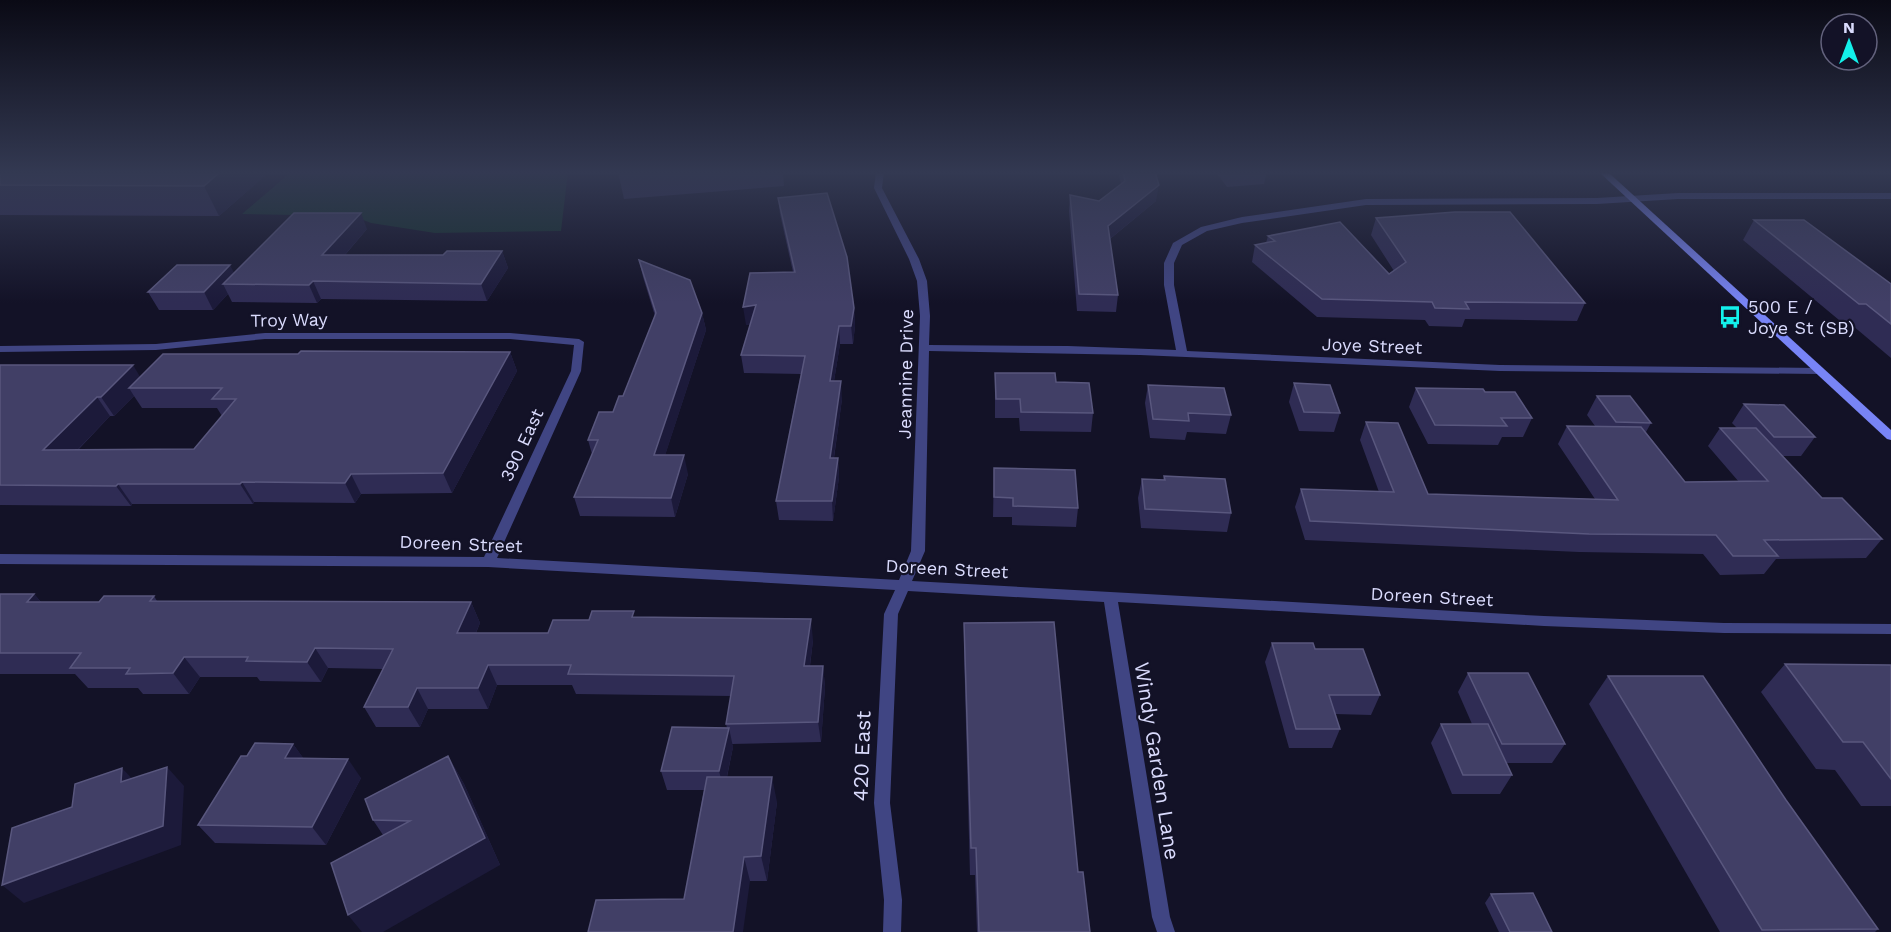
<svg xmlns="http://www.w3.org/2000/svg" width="1891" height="932" font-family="'Work Sans',sans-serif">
<rect width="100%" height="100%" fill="#131227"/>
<path fill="#15312d" d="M291,172H568L561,231L435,233L371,223L353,216L242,214Z"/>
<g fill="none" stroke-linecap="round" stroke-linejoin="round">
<path fill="#404583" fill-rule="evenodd" d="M876,172H884L882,188L919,259L927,281L930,316L929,345L1068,346L1176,350L1164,285V263L1173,243L1201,227L1242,217L1366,199L1597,198L1678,193H1891V199H1678L1597,204L1366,205L1242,223L1207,231L1182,245L1174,263V285L1187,351L1500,365L1818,368L1823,371L1818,374L1500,371L1140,355L929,351L925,551L912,581L1544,616L1724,623L1891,624V634L1724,633L1544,626L1118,602L1170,917L1175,932H1157L1152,917L1104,602L908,591L898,614L890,803L902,900L901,932H883L884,900L874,803L884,614L895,590L488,567L0,564V554L484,557L571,371L574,345L510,339H265L156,350L0,352V346L156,344L265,333H510L579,339L584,342L581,371L497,558L899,580L911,551L920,316L917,281L909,259L874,188Z"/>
<path fill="#7884f6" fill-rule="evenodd" d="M1599,172H1608L1891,430V440L1887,439Z"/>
</g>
<g fill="#2f2c54" fill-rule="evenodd">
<path d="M0,172H269L219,216L0,215Z"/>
<path d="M618,172H783L784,186L624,199Z"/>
<path d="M1118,172H1155L1156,201L1110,239L1118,295L1116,312L1077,311L1069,211L1070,195L1099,201L1121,184Z"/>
<path d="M1216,172H1267L1264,184L1227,187Z"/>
<path d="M778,198L854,308L855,326L853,344H840L834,381L842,399L834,458H838L839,477L833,521L779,520L776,501L801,374L744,373L741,355L750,324L746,325L793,272L780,214Z"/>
<path d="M1376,218L1585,303L1577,321L1465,319L1462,327L1429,326L1425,320L1317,317L1252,262L1255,245L1266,243L1268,236L1389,274L1394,271L1371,235Z"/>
<path d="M1754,220L1891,284V358L1852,325H1845L1743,240Z"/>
<path d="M367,229L345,255H443L502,251L508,268L487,301L321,299L317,303L232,302L228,294L213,310H159L148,292L234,273Z"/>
<path d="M639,260L702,313L706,330L665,455L688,474L675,517L580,516L574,497L592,454L588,440L613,412L623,396L655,316L643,277Z"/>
<path d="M510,352L517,371L452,493L361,494L355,503L254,502L253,504H132L131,506L0,505V365L140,377L298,354ZM134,396L142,408H217L222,416L194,449L78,450L110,416H114Z"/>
<path d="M995,373L1056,382L1093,413L1091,432L1020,431L1019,418H995Z"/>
<path d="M1294,383L1340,413L1334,432L1299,431L1289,402Z"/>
<path d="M1148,385L1231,415L1226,434L1187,432L1185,440L1150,438L1145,403Z"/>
<path d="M1416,388L1485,392L1532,418L1523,437H1502L1498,445L1428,444L1409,407Z"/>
<path d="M1597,396L1651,423L1646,432L1685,482H1739L1708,446L1720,428H1737L1732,423L1744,404L1815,437L1801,456H1782L1822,498L1882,539L1866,558L1776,559L1764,574L1720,575L1703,554L1579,552L1305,540L1295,507L1301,489L1379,492L1360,440L1366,422L1428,494L1595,499L1558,444L1567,426H1595L1587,415Z"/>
<path d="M994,468L1078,508L1076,527L1012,525V517H993Z"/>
<path d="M1164,476L1231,513L1227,532L1141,528L1138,498L1142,479L1163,480Z"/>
<path d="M0,594H34L41,602H99L154,596L157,601L471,602L480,623L476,633H548L589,620L635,617L813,640L810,666H823L825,687L821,742L732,744L733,747L727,777L777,802L767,881H750L684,899L704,790H667L661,771L727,728L726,724L731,696L576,694L572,685H497L488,709H428L420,727H376L364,707L383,669L328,668L321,682L260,681L257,677H200L189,694H143L138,688H88L75,674H0Z"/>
<path d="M964,623L1078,872L1090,932H977L975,875H970L964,651Z"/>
<path d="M1272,643L1315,649L1380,695L1371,715L1335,714L1340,729L1332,748H1289L1265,662Z"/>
<path d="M1785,664L1891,665V806H1861L1835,770L1816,769L1761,692Z"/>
<path d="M1468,673L1565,744L1552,763H1506L1512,775L1500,794H1452L1431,743L1441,724H1472L1458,692Z"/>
<path d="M1608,676L1786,800L1878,929L1875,932H1720L1589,704Z"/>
<path d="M293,744L303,758L361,778L326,845L215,843L198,825L247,756Z"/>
<path d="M448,756L464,784L500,865L383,835L373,820Z"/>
<path d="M1491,894L1552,932H1499L1485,903Z"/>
</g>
<g fill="#1c1a3a">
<path d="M220,172H269L219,216L204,186Z"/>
<path d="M1159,185L1156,201L1106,242L1108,226Z"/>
<path d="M361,213L367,229L330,272L322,255Z"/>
<path d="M502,251L508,268L487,301L481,284Z"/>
<path d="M230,265L239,282L223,284L228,294L213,310L204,292Z"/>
<path d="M313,281L321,299L317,303L309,285Z"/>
<path d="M756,305L759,323L746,325L743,307Z"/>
<path d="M854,308L855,326L853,344L851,326Z"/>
<path d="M702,313L706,330L659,474L654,455Z"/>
<path d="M839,326L840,344L831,399L830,381Z"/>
<path d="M510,352L517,371L452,493L443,473Z"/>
<path d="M133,365L145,385L129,388L134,396L114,416L101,397Z"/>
<path d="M841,381L842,399L831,477L830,458Z"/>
<path d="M97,397L110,416L58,470L43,450Z"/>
<path d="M684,455L688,474L675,517L671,498Z"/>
<path d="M838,458L839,477L833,521L832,501Z"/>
<path d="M351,474L361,494L355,503L345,483Z"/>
<path d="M242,482L254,502L253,504L240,484Z"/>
<path d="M118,484L132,504L131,506L116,486Z"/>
<path d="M34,594L52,615L27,602Z"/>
<path d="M471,602L480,623L467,653L457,633Z"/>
<path d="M811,619L813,640L807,687L804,666Z"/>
<path d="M315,648L328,668L321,682L307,662Z"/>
<path d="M184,657L200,677L189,694L173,673Z"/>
<path d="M488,665L497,685L488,709L478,688Z"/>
<path d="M823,666L825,687L821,742L818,722Z"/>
<path d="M417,688L428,709L420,727L408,707Z"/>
<path d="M729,728L733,747L724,790L719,771Z"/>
<path d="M293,744L307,763L285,758Z"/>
<path d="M448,756L464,784L500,865L383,932H362L348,915L485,838Z"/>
<path d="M348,759L361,778L326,845L312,827Z"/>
<path d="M167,767L184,786L181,845L24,903L2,885Z"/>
<path d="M122,768L140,787L121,782Z"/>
<path d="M772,777L777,802L767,881L761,856Z"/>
<path d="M744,857L750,881L743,932H733Z"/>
</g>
<g fill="#413f66" stroke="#59577e" stroke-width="1.5">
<path d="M0,172H220L204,186L0,185Z"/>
<path d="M1123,172H1155L1159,185L1108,226L1118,295L1079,294L1070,195L1099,201L1125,181Z"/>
<path d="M827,193L847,257L854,308L851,326H839L830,381H841L830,458H838L832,501H776L805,356L741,355L756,305L743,307L750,273L795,272L778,198Z"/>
<path d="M1455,212H1510L1585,303L1465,302L1469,309L1435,308L1432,302L1322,299L1255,245L1275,241L1268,236L1340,222L1389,274L1406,262L1376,218Z"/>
<path d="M294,213H361L322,255H443L447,251H502L481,284L313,281L309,285L223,284Z"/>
<path d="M1754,220H1804L1891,284V324L1866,304H1859Z"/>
<path d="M639,260L690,280L702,313L654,455H684L671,498L574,497L598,440H588L599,412H613L619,396H623L656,313Z"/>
<path d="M177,265H230L204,292H148Z"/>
<path d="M301,351L510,352L443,473L351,474L345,483L242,482L240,484H118L116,486L0,485V365H133L101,397H97L43,450L194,449L236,399H212L222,388H129L163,354H298Z"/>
<path d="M995,373H1055L1056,382L1089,383L1093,413L1021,412L1020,399H996Z"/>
<path d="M1294,383L1330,385L1340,413L1304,412Z"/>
<path d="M1148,385L1224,388L1231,415L1188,413L1189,421L1153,419Z"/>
<path d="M1416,388L1483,389L1485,392H1515L1532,418H1501L1507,426L1435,425Z"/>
<path d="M1597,396H1630L1651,423L1616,422Z"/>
<path d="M1744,404L1784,405L1815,437H1774Z"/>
<path d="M1366,422L1398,423L1428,494L1618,500L1567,426L1641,427L1685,482L1768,481L1720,428H1756L1822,498H1842L1882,539L1764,540L1778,556H1733L1716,535L1589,534L1310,521L1301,489L1394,492Z"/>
<path d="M994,468L1075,470L1078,508L1013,506V498L994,497Z"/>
<path d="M1164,476L1225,479L1231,513L1145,509L1142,479L1165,480Z"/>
<path d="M0,594H34L27,602H99L104,596H154L150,601L471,602L457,633H548L553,620H589L592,611H634L632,617L811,619L804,666H823L818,722L726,724L734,676L568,674L571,665H488L478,688H417L408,707H364L393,649L315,648L307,662L246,661L248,657H184L173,673L126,674L130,668H70L81,653H0Z"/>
<path d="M1054,622L1078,872H1083L1090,932H979L976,848H971L964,623Z"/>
<path d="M1272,643H1313L1315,649H1363L1380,695H1329L1340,729H1296Z"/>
<path d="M1785,664L1891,665V779L1863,742H1843Z"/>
<path d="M1468,673H1528L1565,744H1502Z"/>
<path d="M1608,676H1703L1786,800L1878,929L1762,930Z"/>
<path d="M1441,724H1488L1512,775H1463Z"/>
<path d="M672,727L729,728L719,771H661Z"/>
<path d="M255,743L293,744L285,758L348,759L312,827L198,825L241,756H247Z"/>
<path d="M448,756L485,838L348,915L331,863L410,821L373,820L365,799Z"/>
<path d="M167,767L163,826L2,885L12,828L72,807L75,784L122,768L121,782Z"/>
<path d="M707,777H772L761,856L744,857L733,932H588L596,900L684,899Z"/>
<path d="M1533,893L1552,932H1510L1491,894Z"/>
</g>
<linearGradient id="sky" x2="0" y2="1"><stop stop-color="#0a0a15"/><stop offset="0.57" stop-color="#333952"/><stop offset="1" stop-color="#333952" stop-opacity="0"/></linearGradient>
<rect width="1891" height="303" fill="url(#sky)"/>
<defs>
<g id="bus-bare" transform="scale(1.8)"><path d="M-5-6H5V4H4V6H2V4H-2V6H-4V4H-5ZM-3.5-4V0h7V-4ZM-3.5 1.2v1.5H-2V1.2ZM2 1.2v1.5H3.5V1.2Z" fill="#13f0eb" stroke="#131227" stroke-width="2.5" paint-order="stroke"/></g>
</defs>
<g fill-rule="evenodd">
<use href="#bus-bare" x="1730" y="317"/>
</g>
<g text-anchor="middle" stroke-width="4.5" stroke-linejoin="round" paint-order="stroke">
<g font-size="18" fill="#dadbfd" stroke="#131227" text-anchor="start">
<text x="1748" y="313">500 E /<tspan x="1748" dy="21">Joye St (SB)</tspan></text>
</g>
<g font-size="18" fill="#dadbfd" stroke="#131227">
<text transform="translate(289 320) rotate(-1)" y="6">Troy Way</text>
<text transform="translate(1372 346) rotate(2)" y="6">Joye Street</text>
<text transform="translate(906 374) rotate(-89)" y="6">Jeannine Drive</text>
<text transform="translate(522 445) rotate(-65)" y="6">390 East</text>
<text transform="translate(461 544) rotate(2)" y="6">Doreen Street</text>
<text transform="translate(947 569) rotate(3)" y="6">Doreen Street</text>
<text transform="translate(1432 597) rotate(3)" y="6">Doreen Street</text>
</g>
<g font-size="21" fill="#dadbfd" stroke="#131227">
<text transform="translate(862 756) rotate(-88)" y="7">420 East</text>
<text transform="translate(1157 761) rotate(81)" y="7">Windy Garden Lane</text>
</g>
</g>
<g transform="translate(1849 42)"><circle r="28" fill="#131227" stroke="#63627d" stroke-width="1.5"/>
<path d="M0-4.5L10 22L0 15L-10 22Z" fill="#13f0eb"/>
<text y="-9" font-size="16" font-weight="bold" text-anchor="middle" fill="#dadbfd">N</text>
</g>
</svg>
